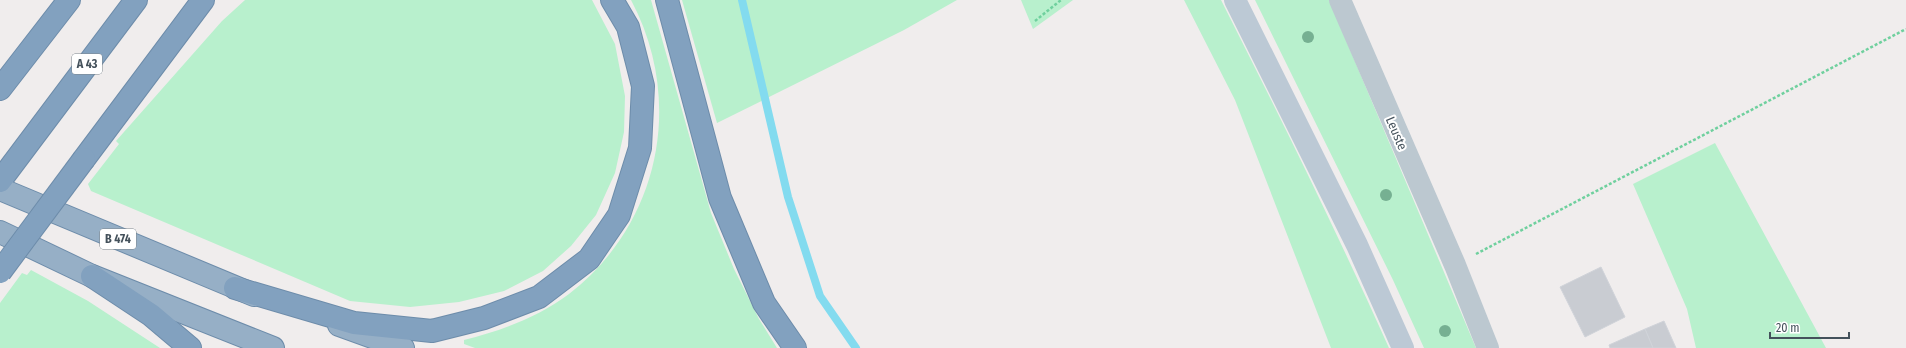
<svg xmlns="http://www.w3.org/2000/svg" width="1906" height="348" font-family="'Fira Sans Condensed',sans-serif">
<rect width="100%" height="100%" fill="#f0eded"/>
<g fill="#b8f0cd">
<path d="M245,0H592L615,44L625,96L624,132L615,173L596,215L571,246L543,271L504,291L459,302L410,307L350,301L91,191L88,184L119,144L116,141L222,21Z"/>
<path d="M631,0H651L711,213L734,269L759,319L777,348H475L464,344V340C501,331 538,317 569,294C660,224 685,101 631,0Z"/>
<path d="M682,0H957L904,30L717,123Z"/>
<path d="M1021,0H1073L1033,29Z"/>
<path d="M1184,0H1221C1279,115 1336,230 1389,348H1331L1235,100Z"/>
<path d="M1255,0H1329L1476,348H1424L1393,280Z"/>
<path d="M1715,143L1826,348H1696L1687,309L1633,184Z"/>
<path d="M31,270L88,301L160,348H0V303L22,273L27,275Z"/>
</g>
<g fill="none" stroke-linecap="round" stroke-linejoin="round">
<path stroke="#83dbef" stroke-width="8" d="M742,0L788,197L820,296L856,348"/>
</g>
<g fill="#c9ccd2" stroke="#d0d3d9">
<path d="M1601,267L1625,317L1585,337L1560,287Z"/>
<path d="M1664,321L1676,348H1653L1645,329Z"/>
<path d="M1645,329L1653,348H1610L1609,345Z"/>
</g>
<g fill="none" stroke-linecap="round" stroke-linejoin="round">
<g stroke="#6d8caa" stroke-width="24">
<g id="trunk">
<path d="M0,189L254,295"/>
<path d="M0,232L92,276L273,348"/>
<path d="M339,325L403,348"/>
</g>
</g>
<g stroke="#6d8caa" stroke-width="24">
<g id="motorway">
<path d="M667,0L720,198L764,303L795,348"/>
<path d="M0,89L69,0"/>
<path d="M84,159L203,0"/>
<path d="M0,181L136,0"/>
<path d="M92,276L151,315L190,348"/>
<path d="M235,288L354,323L432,331L484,318L539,297L589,259L619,215L640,148L643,86L628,27L612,0"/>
</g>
</g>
<g stroke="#6fd09e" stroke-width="2.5" stroke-dasharray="3 2" stroke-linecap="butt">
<path d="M1035,21L1061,0"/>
<path d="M1476,254L1906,29"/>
</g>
<path stroke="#bcc8d0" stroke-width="22" d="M1340,0L1455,265L1488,348"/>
<path stroke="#bcc9d5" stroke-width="22" d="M1235,0L1357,245L1403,348"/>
<use href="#trunk" stroke="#96afc6" stroke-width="22"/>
<use href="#motorway" stroke="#82a1bf" stroke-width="22"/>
<g stroke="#6d8caa" stroke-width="24" stroke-linecap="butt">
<path id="motorway-bridge" d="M0,272L84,159"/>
</g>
<use href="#motorway-bridge" stroke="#82a1bf" stroke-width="22"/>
</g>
<g fill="#76b092">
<circle cx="1308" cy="37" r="6"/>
<circle cx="1386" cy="195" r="6"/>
<circle cx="1445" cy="331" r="6"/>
</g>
<g text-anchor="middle" stroke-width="4" stroke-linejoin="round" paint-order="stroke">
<g fill="#fff" stroke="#7c858c" stroke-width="1">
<rect x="72" y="54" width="30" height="20" rx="3"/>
<rect x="100" y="229" width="36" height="20" rx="3"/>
</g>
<g font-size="12" font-weight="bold" fill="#44515b">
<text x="87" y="68">A 43</text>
<text x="118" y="243">B 474</text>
</g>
<g font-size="13" fill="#44515b" stroke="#fff">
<text transform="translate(1397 133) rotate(67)" y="5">Leuste</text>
</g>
</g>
<path d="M1770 332v6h79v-6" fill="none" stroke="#44515b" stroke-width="2"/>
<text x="1776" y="332" font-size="12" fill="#44515b" stroke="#ffffff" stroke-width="3" paint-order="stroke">20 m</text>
</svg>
